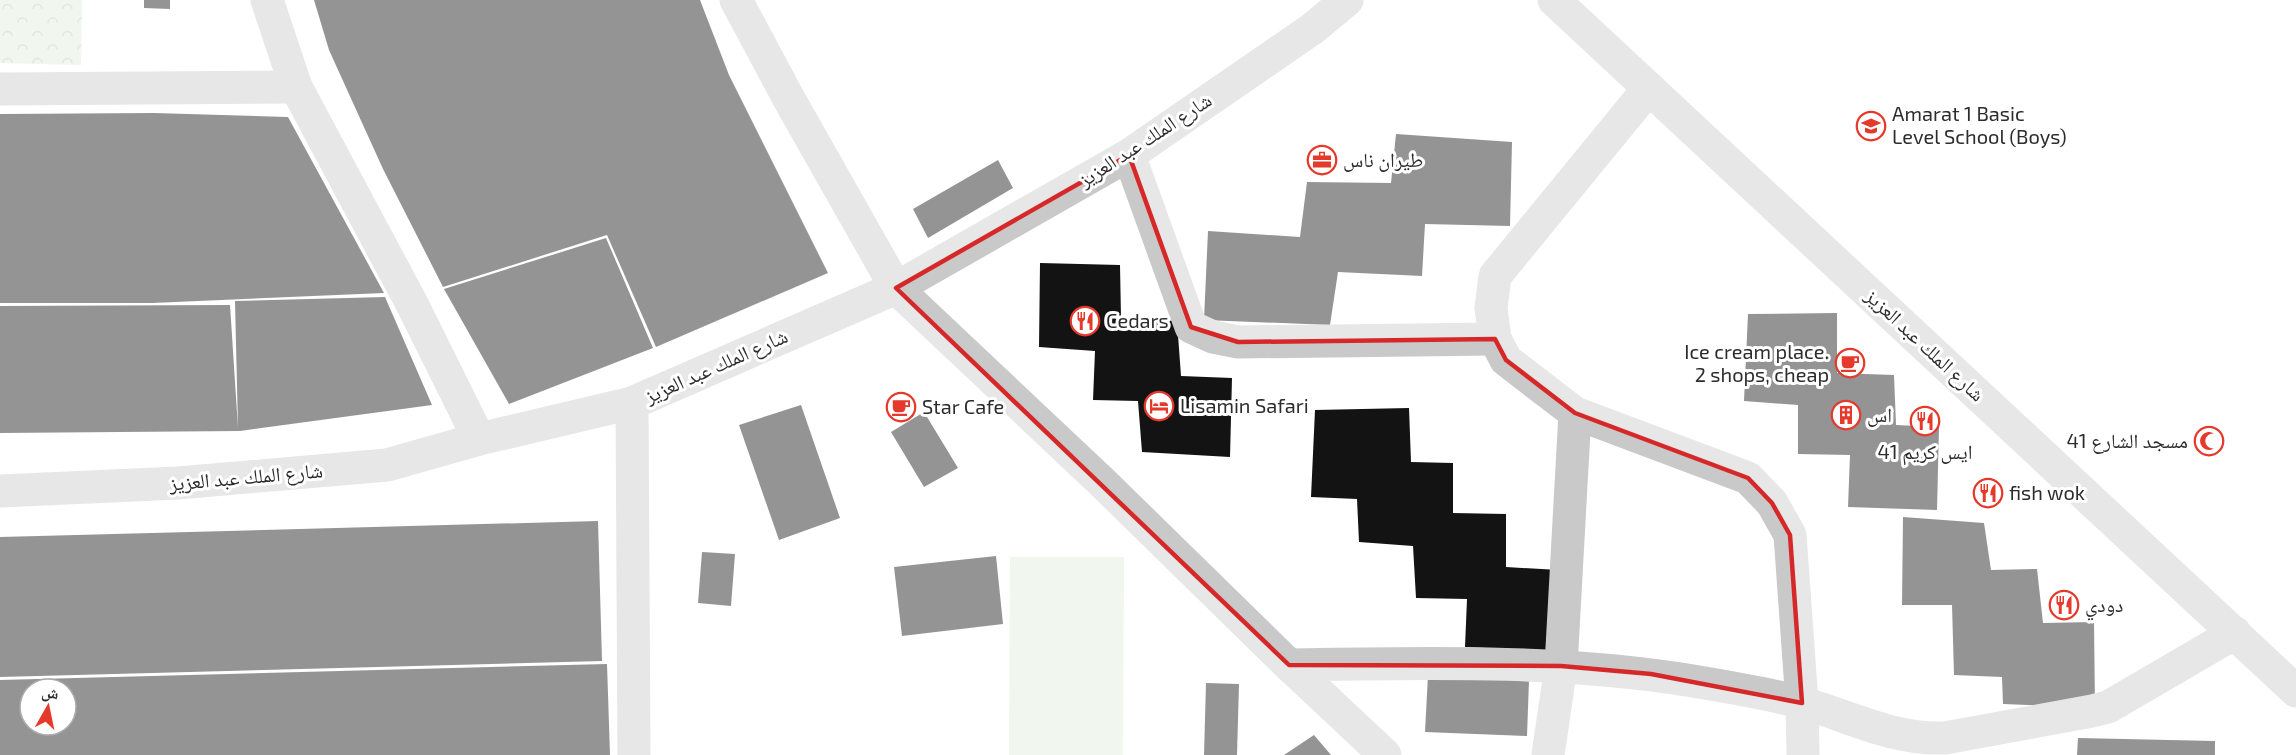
<svg xmlns="http://www.w3.org/2000/svg" width="2296" height="755" font-family="'Exo 2','Noto Naskh Arabic',sans-serif">
<defs>
<pattern id="forest-crowns" width="20" height="18" patternUnits="userSpaceOnUse" patternTransform="scale(1.5)"><rect width="20" height="18" fill="#dfead9"/><path d="M2 6a3 3 0 1 1 6 0M12 15a3 3 0 1 1 6 0" fill="none" stroke="#c0c9ba"/></pattern>
</defs>
<rect width="100%" height="100%" fill="#fff"/>
<path fill="#dfead9" d="M1010,557H1124L1123,755H1009Z"/>
<path fill="url(#forest-crowns)" d="M0,0H82L81,65L0,63Z"/>
<g fill="#131313" fill-rule="evenodd">
<path d="M144,0H170V9L144,8Z"/>
<path d="M314,0H700L729,75L828,273L656,347L607,235L443,287L383,169L329,50Z"/>
<path d="M154,113L288,117L384,293L152,303H0V114Z"/>
<path d="M1396,134L1512,142L1510,226L1425,224L1422,276L1338,272L1330,325L1204,320L1208,231L1300,237L1307,182L1391,183Z"/>
<path d="M998,160L1013,188L928,238L913,209Z"/>
<path d="M606,238L653,348L509,404L444,289Z"/>
<path d="M1040,263L1120,265L1121,318L1177,321L1181,376L1232,378L1230,457L1142,452L1138,401L1093,400L1095,351L1039,347Z"/>
<path d="M385,297L432,405L240,431L0,433V306L230,305L238,428L235,301Z"/>
<path d="M1837,313V373L1894,375L1896,425L1939,427L1937,510L1848,507L1850,455L1798,454V405L1744,401L1748,314Z"/>
<path d="M801,405L840,518L779,540L739,425Z"/>
<path d="M1409,408L1411,462L1453,463V513L1506,514V567L1559,570L1557,651L1465,647L1467,599L1416,598L1413,546L1359,542L1357,499L1311,497L1315,410Z"/>
<path d="M924,412L958,468L924,487L891,432Z"/>
<path d="M1903,517L1984,523L1991,570L2037,569L2043,623L2094,622L2095,708L2003,704L2002,677L1954,675L1952,605H1902Z"/>
<path d="M598,521L602,661L0,677V537Z"/>
<path d="M702,552L735,554L731,606L698,603Z"/>
<path d="M996,556L1003,624L902,636L894,567Z"/>
<path d="M607,664L610,755H0V680ZM30,689H66V725H30Z"/>
<path d="M1428,675L1529,680L1527,736L1425,732Z"/>
<path d="M1206,683L1239,684L1237,755H1204Z"/>
<path d="M1314,735L1331,755H1284Z"/>
<path d="M2078,738L2215,741V755H2077Z"/>
</g>
<g fill="none" stroke-linecap="round" stroke-linejoin="round">
<g stroke="#c9c9c9" stroke-width="33">
<path d="M267,0L296,87L412,304L479,439"/>
<path d="M736,0L789,99L896,288L1103,483L1289,665L1385,755"/>
<path d="M1649,88L1495,276L1491,308L1495,339L1506,360L1575,413L1748,478L1772,503L1790,535L1802,703L1803,755"/>
<path d="M0,89L296,87"/>
<path d="M1129,155L1191,327L1213,337L1238,342L1495,339"/>
<path d="M632,403L634,755"/>
<path d="M1289,665C1424,663 1559,659 1693,681C1729,687 1765,693 1800,702C1849,716 1892,740 1945,738L2092,711L2108,707L2235,633"/>
<path d="M1548,755L1561,666L1575,413"/>
</g>
<g stroke="#c9c9c9" stroke-width="33">
<path d="M1554,0L2296,691"/>
<path d="M0,491L178,483L387,465L479,439L632,403L896,288L1129,155L1312,29L1347,0"/>
</g>
</g>
<path d="M0 0H2296V755H0ZM1129,155L1191,327L1238,342L1495,339L1506,360L1575,413L1748,478L1772,503L1790,535L1802,703L1651,674L1561,666L1289,665L896,288Z" fill="#fff" fill-opacity=".55" fill-rule="evenodd"/>
<path fill="none" stroke="#d62828" stroke-width="4.5" stroke-linejoin="round" d="M1129,155L1191,327L1238,342L1495,339L1506,360L1575,413L1748,478L1772,503L1790,535L1802,703L1651,674L1561,666L1289,665L896,288Z"/>
<defs>
<g id="school-ring" transform="scale(1.5)"><circle r="9.5" fill="#fff" stroke="#e5392b" stroke-width="1.5"/><path d="M0-5L7-2L0 1L-7-2ZM-4 1L0 2.5L4 1V4Q0 6-4 4Z" fill="#e5392b"/></g>
<g id="office-ring" transform="scale(1.5)"><circle r="9.5" fill="#fff" stroke="#e5392b" stroke-width="1.5"/><path d="M-6-3h4V-5.5h4V-3h4V5H-6ZM-1-4.5V-3h2v-1.5ZM-6 0V1H6V0Z" fill="#e5392b"/></g>
<g id="restaurant-ring" transform="scale(1.5)"><circle r="9.5" fill="#fff" stroke="#e5392b" stroke-width="1.5"/><path d="M-5-6h1v4h1v-4h1v4h1v-4h1v5L-1.5 .5V6h-2V.5L-5-1ZM5-6V6H3V1.5H1.5Q1.5-4 5-6Z" fill="#e5392b"/></g>
<g id="cafe-ring" transform="scale(1.5)"><circle r="9.5" fill="#fff" stroke="#e5392b" stroke-width="1.5"/><path d="M-5.5-4.5H6V0H3Q3 3.5 0 3.5H-2.5Q-5.5 3.5-5.5 0ZM3-3.2v2h1.7v-2ZM-6 4.5H4V6H-6Z" fill="#e5392b"/></g>
<g id="hotel-ring" transform="scale(1.5)"><circle r="9.5" fill="#fff" stroke="#e5392b" stroke-width="1.5"/><path d="M-6-4.5h1.5V1H6V5H4.5V3h-9V5H-6ZM-4 0a1.8 1.8 0 1 1 3.6 0ZM.5 0V-2.5h3Q6-2.5 6 0Z" fill="#e5392b"/></g>
<g id="building-ring" transform="scale(1.5)"><circle r="9.5" fill="#fff" stroke="#e5392b" stroke-width="1.5"/><path d="M-4-6H4V6H1V3H-1V6H-4ZM-2.5-4.3h1.7v1.8h-1.7ZM.8-4.3h1.7v1.8H.8ZM-2.5-1h1.7V.8h-1.7ZM.8-1h1.7V.8H.8Z" fill="#e5392b"/></g>
<g id="mosque-ring" transform="scale(1.5)"><circle r="9.5" fill="#fff" stroke="#e5392b" stroke-width="1.5"/><path d="M3.5-4.9A6 6 0 1 0 3.5 4.9A5 5 0 1 1 3.5-4.9Z" fill="#e5392b"/></g>
</defs>
<g fill-rule="evenodd">
<use href="#school-ring" x="1871" y="126"/>
<use href="#office-ring" x="1322" y="160"/>
<use href="#restaurant-ring" x="1085" y="321"/>
<use href="#cafe-ring" x="1850" y="363"/>
<use href="#hotel-ring" x="1159" y="406"/>
<use href="#cafe-ring" x="901" y="407"/>
<use href="#building-ring" x="1846" y="415"/>
<use href="#restaurant-ring" x="1925" y="421"/>
<use href="#mosque-ring" x="2209" y="441"/>
<use href="#restaurant-ring" x="1988" y="493"/>
<use href="#restaurant-ring" x="2064" y="605"/>
</g>
<g text-anchor="middle" stroke-width="6" stroke-linejoin="round" paint-order="stroke">
<g font-size="20" fill="#2c2c2c" stroke="#fff" text-anchor="start">
<text x="1892" y="121">Amarat 1 Basic<tspan x="1892" dy="23">Level School (Boys)</tspan></text>
<text x="1343" y="167">طيران ناس</text>
<text x="1106" y="328">Cedars</text>
<text x="1829" y="359" text-anchor="end">Ice cream place.<tspan x="1829" dy="23">2 shops, cheap</tspan></text>
<text x="1180" y="413">Lisamin Safari</text>
<text x="922" y="414">Star Cafe</text>
<text x="1867" y="422">اس</text>
<text x="2188" y="448" text-anchor="end">مسجد الشارع 41</text>
<text x="1925" y="459" text-anchor="middle">41 ايس كريم</text>
<text x="2009" y="500">fish wok</text>
<text x="2085" y="612">دودي</text>
</g>
<g font-size="20" fill="#2c2c2c" stroke="#fff">
<text transform="translate(1145 140) rotate(-33)" y="7">شارع الملك عبد العزيز</text>
<text transform="translate(1925 345) rotate(43)" y="7">شارع الملك عبد العزيز</text>
<text transform="translate(716 366) rotate(-24)" y="7">شارع الملك عبد العزيز</text>
<text transform="translate(246 477) rotate(-5)" y="7">شارع الملك عبد العزيز</text>
</g>
</g>
<g transform="translate(48 707) rotate(9)"><circle r="28" fill="#ffffff" stroke="#ababab" stroke-width="1.5"/>
<path d="M0-4.5L10 22L0 15L-10 22Z" fill="#e5392b"/>
<text y="-9" font-size="16" font-weight="bold" text-anchor="middle" fill="#2c2c2c">ش</text>
</g>
</svg>
